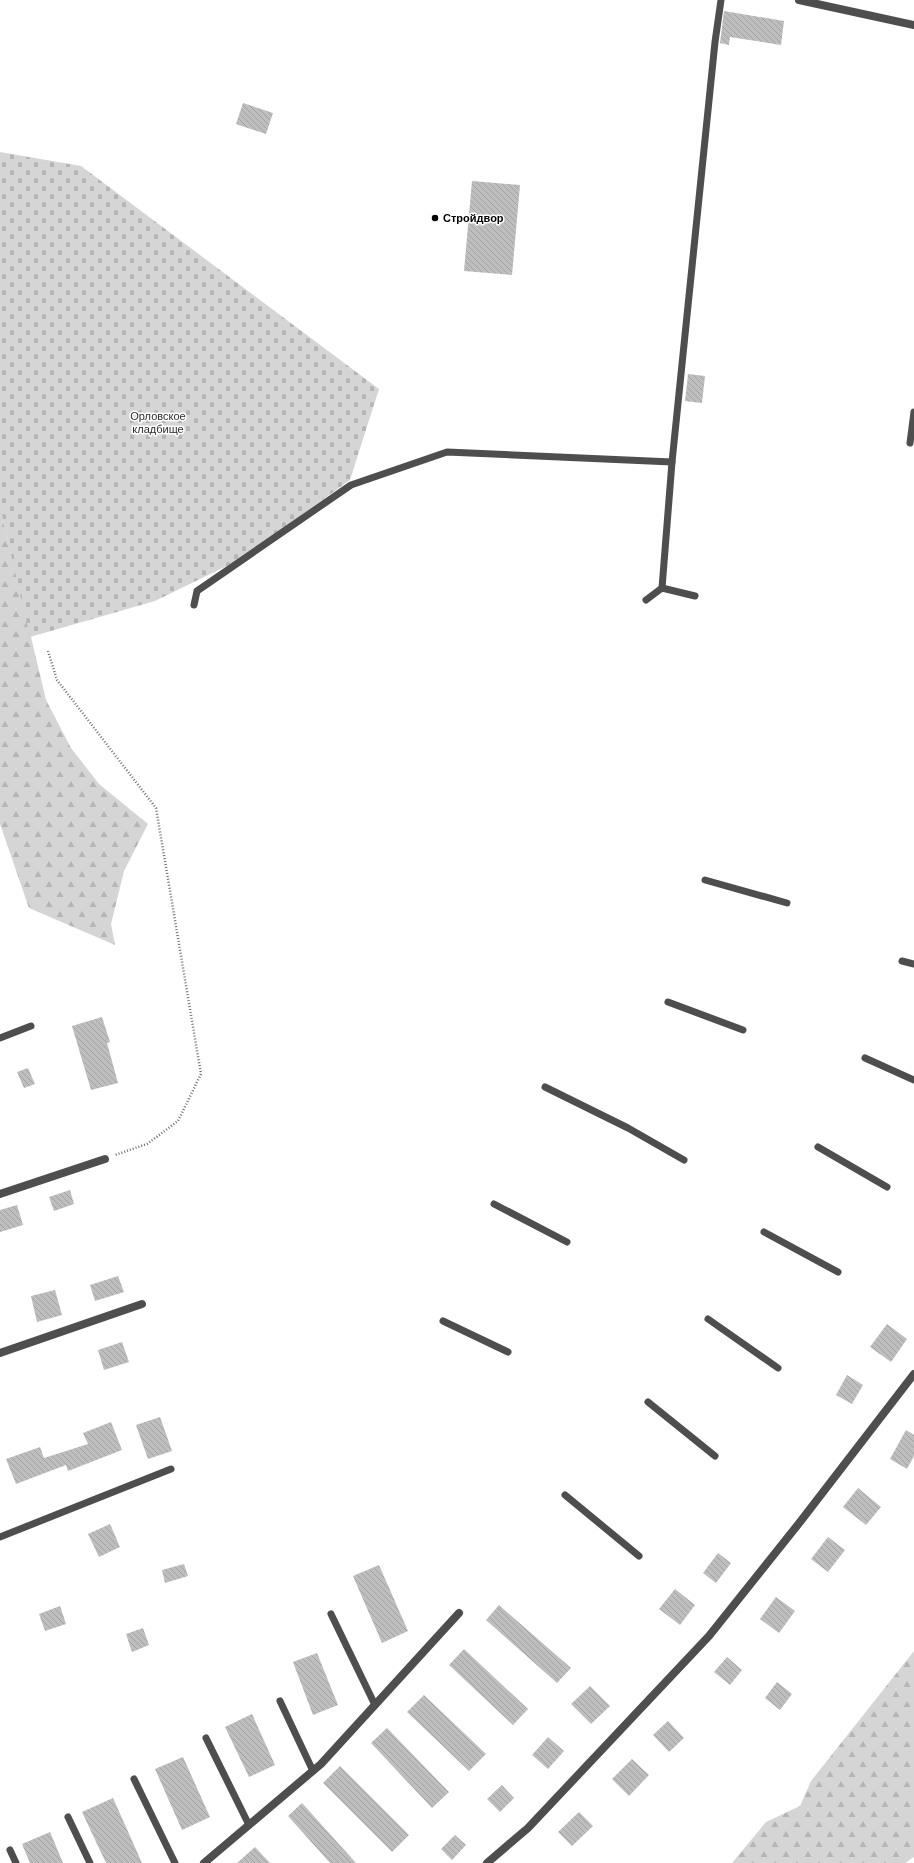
<svg xmlns="http://www.w3.org/2000/svg" width="914" height="1863" font-family="Barlow,sans-serif">
<defs>
<pattern id="forest-firs" width="22" height="20" patternUnits="userSpaceOnUse"><rect width="22" height="20" fill="#d5d5d5"/><path d="M5 1l3.5 6h-7zM16 11l3.5 6h-7z" fill="#b5b5b5"/></pattern>
<pattern id="cemetery-stones" width="16" height="16" patternUnits="userSpaceOnUse"><rect width="16" height="16" fill="#d5d5d5"/><path d="M2 7V4a2 2 0 0 1 4 0v3zM10 15v-3a2 2 0 0 1 4 0v3z" fill="#b5b5b5"/></pattern>
<pattern id="building-back-hatch" width="6" height="6" patternUnits="userSpaceOnUse"><rect width="6" height="6" fill="#bebebe"/><path d="M-1 5l2 2M0 0l6 6M5-1l2 2" fill="none" stroke="#a2a2a2"/></pattern>
</defs>
<rect width="100%" height="100%" fill="#fff"/>
<g fill="url(#forest-firs)">
<path d="M0,515H2L46,700L71,748L99,784L148,824L124,871L111,924L115,945L29,908L0,824Z"/>
<path d="M914,1651V1857L905,1863H732L766,1822L800,1806L811,1781Z"/>
</g>
<path fill="url(#cemetery-stones)" d="M0,152L81,166L379,389L350,480L239,560L155,601L30,637L2,515H0Z"/>
<g fill="url(#building-back-hatch)">
<path d="M724,11L784,21L781,45L730,37L729,45L720,43Z"/>
<path d="M243,103L273,113L266,134L236,124Z"/>
<path d="M472,181L520,185L512,275L464,271Z"/>
<path d="M688,374L705,376L702,403L685,401Z"/>
<path d="M102,1017L110,1042L107,1043L118,1083L91,1090L72,1026Z"/>
<path d="M28,1068L35,1084L24,1088L17,1072Z"/>
<path d="M70,1190L74,1204L54,1211L49,1197Z"/>
<path d="M17,1205L23,1225L0,1232V1210Z"/>
<path d="M118,1276L124,1292L95,1301L90,1285Z"/>
<path d="M55,1290L62,1315L37,1322L31,1296Z"/>
<path d="M887,1324L907,1339L891,1362L870,1347Z"/>
<path d="M122,1342L129,1362L104,1370L98,1350Z"/>
<path d="M847,1375L863,1385L852,1404L836,1395Z"/>
<path d="M160,1417L172,1451L148,1459L136,1425Z"/>
<path d="M111,1422L122,1450L68,1471L66,1465L16,1484L6,1459L40,1447L44,1458L88,1444L83,1433Z"/>
<path d="M906,1430L914,1435V1456L907,1469L890,1459Z"/>
<path d="M858,1488L881,1507L866,1525L843,1507Z"/>
<path d="M110,1524L120,1547L99,1557L88,1534Z"/>
<path d="M828,1537L845,1550L828,1572L811,1559Z"/>
<path d="M718,1553L731,1563L716,1583L703,1573Z"/>
<path d="M184,1564L188,1576L165,1583L162,1570Z"/>
<path d="M379,1565L408,1631L382,1643L353,1576Z"/>
<path d="M675,1589L695,1605L680,1625L659,1609Z"/>
<path d="M776,1597L795,1611L779,1633L760,1619Z"/>
<path d="M499,1605L571,1668L557,1683L486,1620Z"/>
<path d="M60,1606L66,1624L45,1631L39,1614Z"/>
<path d="M143,1628L149,1645L132,1652L126,1634Z"/>
<path d="M464,1649L528,1709L513,1725L449,1665Z"/>
<path d="M317,1653L338,1705L313,1715L293,1662Z"/>
<path d="M727,1657L742,1670L730,1685L714,1672Z"/>
<path d="M777,1682L792,1694L780,1710L765,1698Z"/>
<path d="M590,1686L610,1706L591,1724L571,1704Z"/>
<path d="M424,1695L486,1754L469,1771L407,1712Z"/>
<path d="M252,1714L275,1765L249,1777L225,1727Z"/>
<path d="M668,1721L684,1738L669,1752L653,1735Z"/>
<path d="M387,1728L449,1792L432,1808L371,1743Z"/>
<path d="M548,1737L564,1751L548,1769L532,1755Z"/>
<path d="M183,1757L210,1817L182,1830L155,1769Z"/>
<path d="M632,1759L649,1775L629,1796L612,1779Z"/>
<path d="M340,1766L409,1835L392,1852L323,1783Z"/>
<path d="M502,1785L514,1798L500,1812L487,1799Z"/>
<path d="M113,1798L142,1863H106L82,1812Z"/>
<path d="M302,1803L356,1863H330L288,1816Z"/>
<path d="M579,1812L593,1826L572,1846L558,1832Z"/>
<path d="M50,1832L63,1863H30L22,1844Z"/>
<path d="M455,1835L466,1845L452,1860L441,1849Z"/>
<path d="M255,1847L270,1863H237Z"/>
</g>
<g fill="none" stroke-linecap="round" stroke-linejoin="round">
<path stroke="#707070" stroke-width="2.5" stroke-dasharray="1 2" stroke-linecap="butt" d="M48,651L57,680L156,808L201,1074L178,1121L147,1144L115,1155"/>
<g stroke="#4e4e4e" stroke-width="7">
<path d="M910,443L914,412"/>
<path d="M662,588L672,462"/>
<path d="M646,600L662,588L695,596"/>
<path d="M194,605L197,591L351,485L447,452L672,462L715,42L721,0"/>
<path d="M705,880L787,903"/>
<path d="M902,961L914,964"/>
<path d="M668,1002L743,1030"/>
<path d="M0,1038L31,1026"/>
<path d="M865,1058L914,1080"/>
<path d="M545,1087L628,1128L684,1160"/>
<path d="M818,1147L887,1187"/>
<path d="M494,1204L567,1242"/>
<path d="M764,1232L838,1272"/>
<path d="M708,1319L778,1368"/>
<path d="M443,1321L508,1352"/>
<path d="M648,1402L715,1456"/>
<path d="M565,1495L639,1556"/>
<path d="M0,1537L171,1469"/>
<path d="M331,1614L375,1705"/>
<path d="M280,1701L313,1771"/>
<path d="M206,1738L249,1825"/>
<path d="M134,1779L175,1863"/>
<path d="M68,1817L90,1863"/>
<path d="M10,1850L16,1863"/>
</g>
<g stroke="#4e4e4e" stroke-width="8">
<path d="M799,0L914,25"/>
<path d="M0,1194L105,1159"/>
<path d="M0,1353L142,1304"/>
<path d="M204,1863L321,1764L459,1613"/>
<path d="M487,1863L528,1828L709,1636L800,1522L914,1374"/>
</g>
</g>
<circle fill="#000" stroke="#fff" stroke-width="1.5" cx="435" cy="218" r="4"/>
<g text-anchor="middle" stroke-width="3" stroke-linejoin="round" paint-order="stroke">
<g font-size="11" font-weight="bold" fill="#000" stroke="#fff" text-anchor="start">
<text x="443" y="222">Стройдвор</text>
</g>
<g font-size="11" fill="#2c2c2c" stroke="#fff">
<text x="158" y="420">Орловское<tspan x="158" dy="13">кладбище</tspan></text>
</g>
</g>
</svg>
